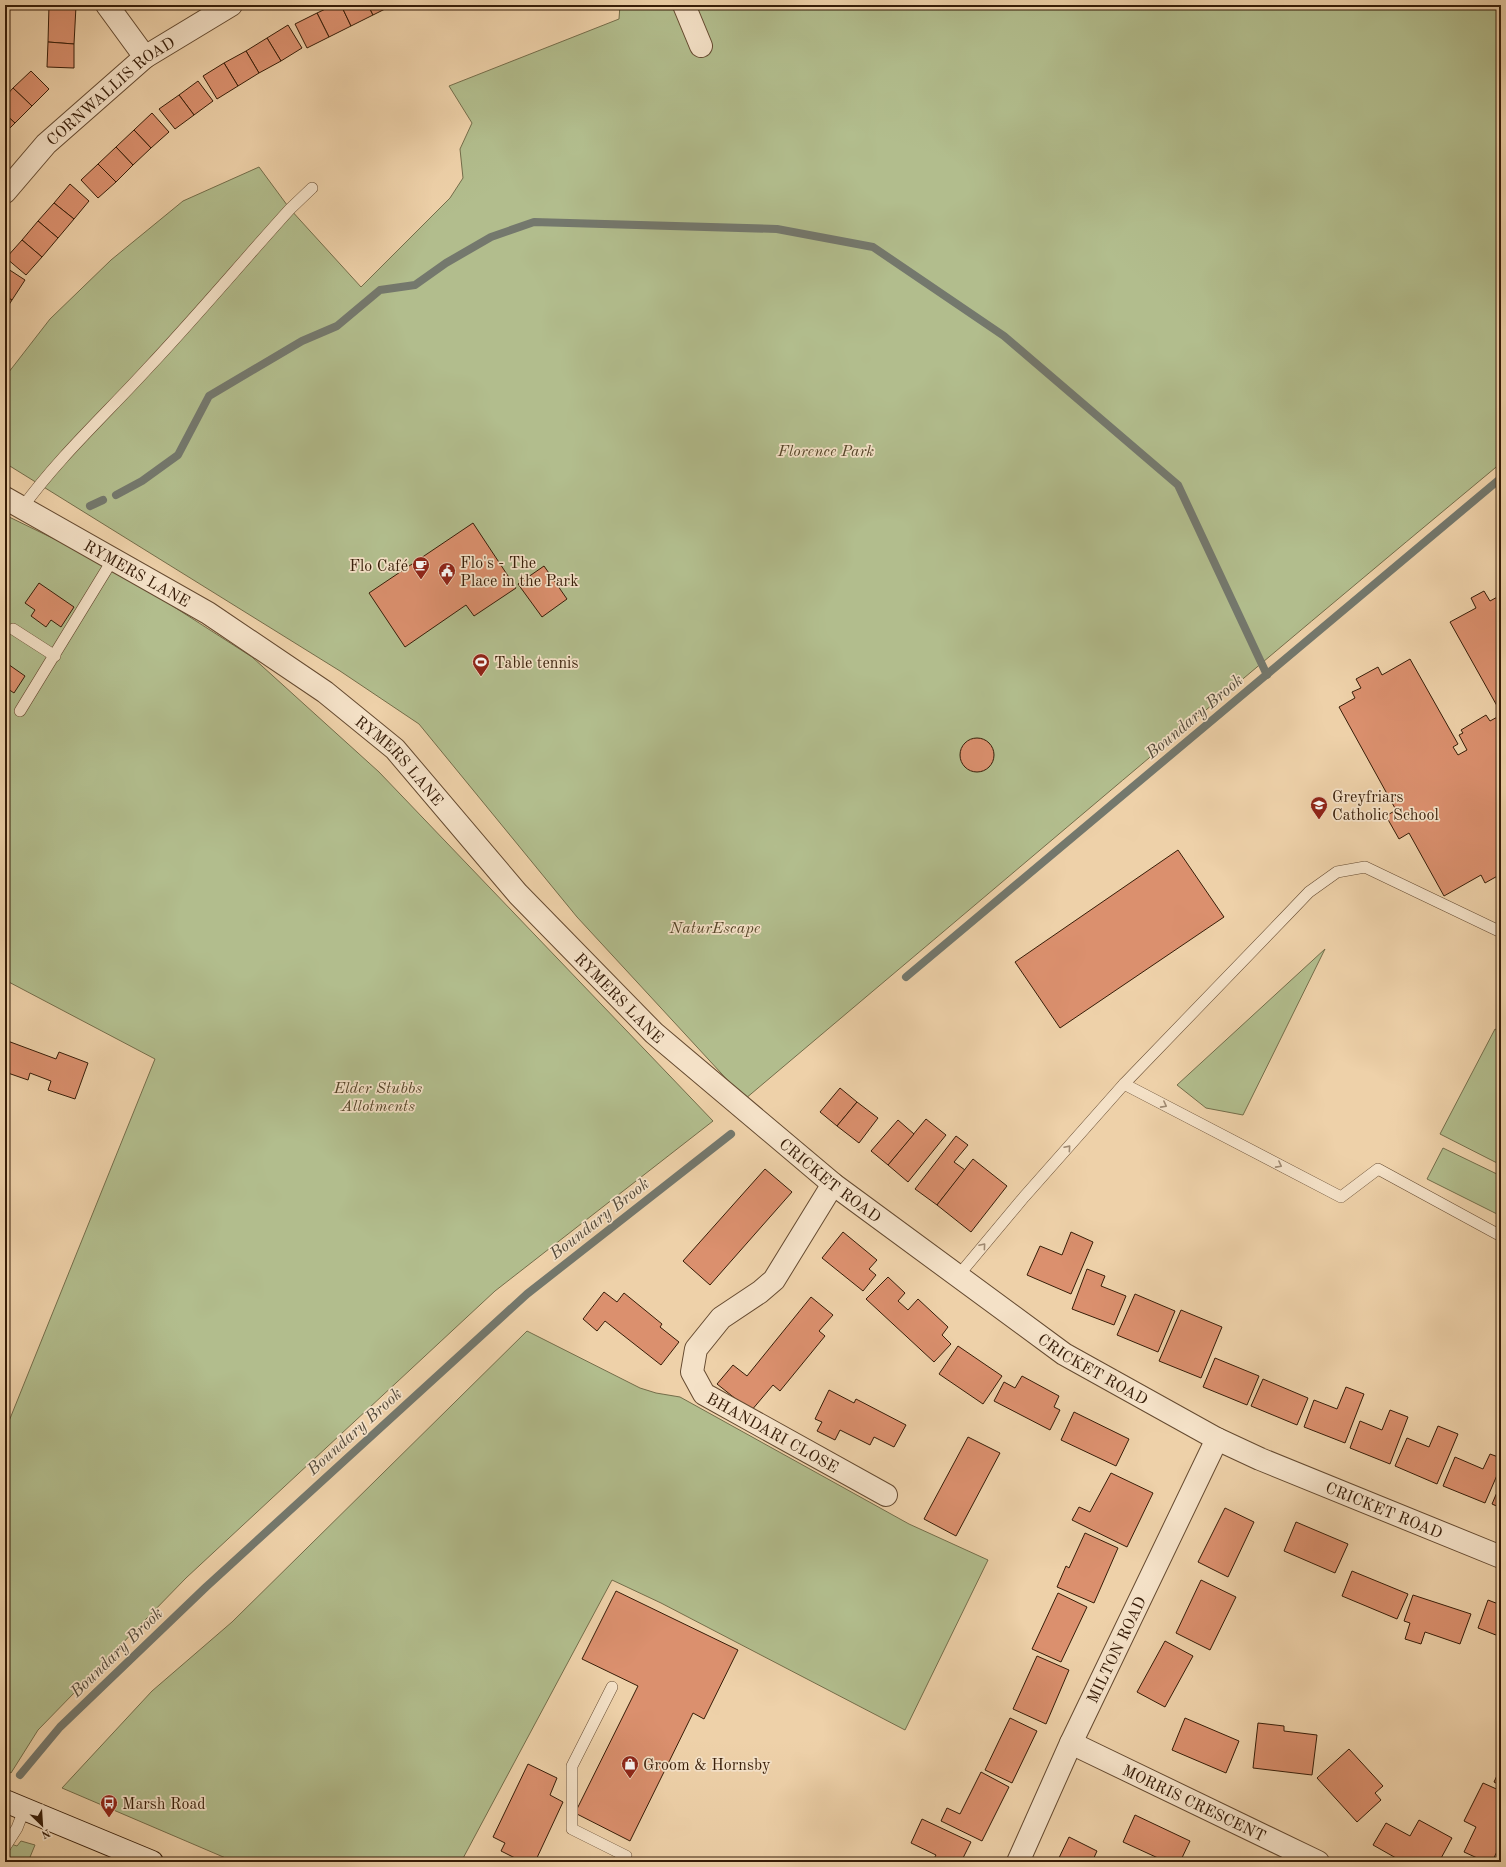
<svg xmlns="http://www.w3.org/2000/svg" width="1506" height="1867" font-family="'Old Standard TT',serif">
<rect width="100%" height="100%" fill="#eed1a9"/>
<filter id="stains"><feTurbulence type="fractalNoise" baseFrequency=".005" numOctaves="4"/><feColorMatrix values="0 0 0 0 .2 0 0 0 0 .09 0 0 0 0 .02 0 0 0 .5 -.17"/></filter>
<radialGradient id="worn" r=".72"><stop offset=".6" stop-color="#630" stop-opacity="0"/><stop offset="1" stop-color="#630" stop-opacity=".3"/></radialGradient>
<g fill="#b2bd8d" stroke="#746d4a">
<path d="M620,5H1501V463C1248,673 997,887 745,1099L577,917L419,724L340,671L5,463V377L50,319L111,260L183,201L259,167L290,209L361,287L450,198L463,178L460,149L472,123L449,86L619,19Z"/>
<path d="M5,515L112,567L252,657L379,772L713,1121L495,1291L186,1578L38,1730L11,1773L5,1769V1431L155,1059L5,980Z"/>
<path d="M1325,949L1243,1115L1206,1108L1177,1085Z"/>
<path d="M1495,1029L1501,1032V1165L1440,1134Z"/>
<path d="M1443,1148L1501,1176V1216L1427,1179Z"/>
<path d="M527,1331L640,1388L656,1393L680,1397L909,1524L988,1560L905,1730L661,1603L612,1580L461,1862H235L62,1788L152,1691L232,1622Z"/>
<path d="M21,1841L35,1845L28,1862H5V1842L17,1846Z"/>
</g>
<g fill="none" stroke-linecap="round" stroke-linejoin="round">
<g stroke="#74786d" stroke-width="8">
<path d="M116,495L142,481L178,455L209,396L302,341L337,326L380,290L415,285L446,263L491,237L534,222L777,229L873,247L1004,336L1178,485L1267,675"/>
<path d="M90,506L103,500"/>
<path d="M906,977L1501,478"/>
<path d="M20,1775L60,1727L206,1587L527,1294L731,1134"/>
</g>
</g>
<g fill="#db906e" stroke="#371d08">
<path d="M49,5L76,6L74,44L48,42Z"/>
<path d="M334,5H341L351,26L329,37L317,13Z"/>
<path d="M341,5H368L373,15L351,26Z"/>
<path d="M368,5H393L373,15Z"/>
<path d="M317,13L329,37L307,48L295,24Z"/>
<path d="M288,25L302,48L281,61L267,38Z"/>
<path d="M267,38L281,61L259,73L246,51Z"/>
<path d="M48,42L74,44V68L47,67Z"/>
<path d="M246,51L259,73L238,86L224,63Z"/>
<path d="M224,63L238,86L217,99L203,76Z"/>
<path d="M31,71L49,89L32,106L13,88Z"/>
<path d="M198,81L213,101L194,115L179,95Z"/>
<path d="M13,88L32,106L15,123L5,114V97Z"/>
<path d="M179,95L194,115L175,129L159,109Z"/>
<path d="M152,113L169,132L151,148L134,130Z"/>
<path d="M5,114L15,123L5,133Z"/>
<path d="M134,130L151,148L133,165L116,147Z"/>
<path d="M116,147L133,165L116,182L98,164Z"/>
<path d="M98,164L116,182L98,198L81,180Z"/>
<path d="M70,184L89,201L74,219L54,203Z"/>
<path d="M54,203L74,219L58,238L38,221Z"/>
<path d="M38,221L58,238L42,257L22,240Z"/>
<path d="M22,240L42,257L26,275L6,258Z"/>
<path d="M5,267L25,280L12,300L5,296Z"/>
<path d="M5,296L12,300L5,311Z"/>
<path d="M473,523L516,588L474,616L466,605L405,647L369,593Z"/>
<path d="M544,566L567,599L542,617L518,584Z"/>
<path d="M39,583L74,607L61,627L51,620L46,627L31,616L35,610L25,603Z"/>
<path d="M1484,591L1490,601L1501,595V713L1450,622L1476,608L1471,598Z"/>
<path d="M1410,659L1458,744L1453,747L1458,755L1467,750L1459,735L1463,733L1461,730L1486,715L1490,721L1501,715V826L1499,828L1501,832V874L1485,883L1481,875L1444,896L1409,833L1399,839L1386,816L1396,810L1339,707L1355,698L1352,692L1361,688L1356,679L1378,667L1382,675Z"/>
<path d="M5,662L25,676L14,693L5,687Z"/>
<circle cx="977" cy="755" r="17"/>
<path d="M1178,850L1224,917L1060,1028L1015,962Z"/>
<path d="M5,1040L56,1059L59,1052L88,1063L75,1099L48,1090L51,1081L30,1073L28,1080L5,1072Z"/>
<path d="M840,1088L857,1102L837,1126L820,1112Z"/>
<path d="M857,1102L878,1118L859,1143L837,1126Z"/>
<path d="M926,1119L946,1135L908,1182L888,1165Z"/>
<path d="M898,1120L914,1134L888,1165L871,1151Z"/>
<path d="M956,1136L968,1145L954,1162L965,1170L937,1205L915,1189Z"/>
<path d="M973,1159L1007,1186L971,1232L937,1205Z"/>
<path d="M765,1169L792,1192L710,1285L683,1261Z"/>
<path d="M843,1232L877,1260L869,1269L876,1275L863,1291L822,1258Z"/>
<path d="M1071,1232L1093,1242L1071,1294L1027,1275L1040,1246L1062,1255Z"/>
<path d="M1087,1269L1105,1276L1101,1286L1126,1296L1114,1325L1072,1309Z"/>
<path d="M888,1277L905,1293L898,1301L908,1310L918,1299L948,1327L942,1335L951,1344L934,1362L866,1299Z"/>
<path d="M604,1292L617,1302L624,1293L662,1324L660,1327L679,1342L661,1365L605,1321L597,1331L583,1319Z"/>
<path d="M1135,1294L1175,1311L1158,1352L1117,1335Z"/>
<path d="M811,1297L833,1315L819,1331L825,1336L780,1391L773,1385L751,1411L717,1384L733,1365L747,1376Z"/>
<path d="M1181,1310L1222,1327L1201,1378L1159,1361Z"/>
<path d="M958,1346L1002,1376L983,1404L939,1374Z"/>
<path d="M1215,1358L1259,1376L1247,1405L1203,1387Z"/>
<path d="M1022,1376L1059,1396L1054,1407L1060,1410L1050,1430L994,1401L1004,1382L1015,1388Z"/>
<path d="M1263,1379L1308,1398L1297,1425L1251,1406Z"/>
<path d="M1346,1387L1364,1394L1345,1443L1304,1427L1314,1400L1337,1409Z"/>
<path d="M829,1390L854,1403L856,1399L906,1425L894,1447L874,1437L870,1445L840,1430L835,1440L817,1431L822,1422L815,1419Z"/>
<path d="M1390,1410L1408,1417L1390,1464L1350,1448L1360,1421L1382,1430Z"/>
<path d="M1074,1412L1129,1439L1116,1466L1061,1440Z"/>
<path d="M1438,1426L1458,1434L1437,1484L1395,1466L1407,1438L1429,1447Z"/>
<path d="M968,1437L1000,1453L956,1536L924,1519Z"/>
<path d="M1490,1454L1501,1458V1466L1485,1503L1443,1486L1455,1457L1483,1469Z"/>
<path d="M1111,1473L1153,1493L1127,1547L1072,1520L1079,1507L1090,1512Z"/>
<path d="M1501,1483V1508L1492,1504Z"/>
<path d="M1225,1508L1254,1522L1228,1577L1198,1562Z"/>
<path d="M1296,1522L1348,1544L1335,1573L1284,1551Z"/>
<path d="M1085,1533L1118,1548L1094,1603L1057,1587L1066,1566L1069,1568Z"/>
<path d="M1352,1571L1408,1594L1397,1619L1342,1596Z"/>
<path d="M1201,1580L1236,1597L1210,1650L1176,1633Z"/>
<path d="M616,1591L738,1650L704,1719L693,1713L630,1841L575,1813L638,1686L582,1659Z"/>
<path d="M1058,1593L1087,1607L1061,1662L1032,1649Z"/>
<path d="M1413,1595L1471,1614L1460,1644L1425,1632L1421,1644L1405,1639L1410,1623L1404,1621Z"/>
<path d="M1488,1600L1501,1605V1637L1478,1628Z"/>
<path d="M1165,1641L1193,1656L1165,1707L1137,1692Z"/>
<path d="M1037,1656L1069,1670L1046,1724L1013,1709Z"/>
<path d="M1010,1718L1037,1731L1012,1783L985,1770Z"/>
<path d="M1185,1718L1239,1741L1226,1773L1172,1750Z"/>
<path d="M1258,1723L1284,1726V1731L1317,1735L1312,1775L1253,1768Z"/>
<path d="M1349,1749L1383,1786L1375,1793L1381,1800L1357,1822L1317,1778Z"/>
<path d="M528,1764L557,1778L550,1795L563,1802L535,1862H523L501,1851L505,1843L493,1837Z"/>
<path d="M1501,1767V1786L1494,1782Z"/>
<path d="M981,1772L1009,1787L982,1841L941,1821L947,1808L960,1814Z"/>
<path d="M1483,1783L1501,1791V1843L1492,1862H1486L1464,1852L1476,1827L1464,1821Z"/>
<path d="M1135,1815L1190,1841L1180,1862H1156L1158,1858L1123,1842Z"/>
<path d="M922,1819L971,1842L961,1862H932L936,1855L911,1843Z"/>
<path d="M1419,1820L1452,1838L1439,1862H1403L1373,1845L1386,1823L1410,1836Z"/>
<path d="M1069,1837L1097,1851L1092,1862H1057Z"/>
</g>
<g fill="none" stroke-linecap="round" stroke-linejoin="round">
<g stroke="#654a30" stroke-width="12">
<g id="lane">
<path d="M22,508C59,457 106,414 148,368C197,316 242,262 290,209L312,188"/>
<path d="M13,629L55,656"/>
<path d="M20,711L113,559"/>
<path d="M1124,1084L1287,915L1309,892L1337,872L1365,867L1501,932"/>
<path d="M958,1276L1024,1197L1124,1084L1341,1197L1378,1169L1501,1236"/>
<path d="M612,1687L572,1766V1829L626,1856L624,1862"/>
<path d="M5,1847L17,1828L24,1810"/>
</g>
</g>
<g stroke="#654a30" stroke-width="24">
<g id="street">
<path d="M107,5L145,57"/>
<path d="M684,5L701,46"/>
<path id="s1" d="M5,192L46,144L145,57L231,5"/>
<path id="s2" d="M5,498L208,613L325,692L395,749L518,894L654,1033L833,1184L1064,1354L1217,1439L1260,1459L1501,1557"/>
<path id="s3" d="M833,1184L774,1280L760,1292L721,1318L696,1349L692,1372L704,1394L886,1495"/>
<path id="s4" d="M1071,1743L1318,1862"/>
<path id="s5" d="M1018,1862L1071,1743L1217,1439"/>
</g>
</g>
<g stroke="#371d08" stroke-width="24">
<path id="secondary" d="M5,1801L152,1862"/>
</g>
<use href="#lane" stroke="#f4e1c7" stroke-width="11"/>
<use href="#street" stroke="#f4e1c7" stroke-width="22"/>
<use href="#secondary" stroke="#f4e1c7" stroke-width="22"/>
</g>
<defs><path id="oneway-chevron" d="M-2-3.5L2.5 0L-2 3.5" fill="none" stroke-width="1.6" stroke-linecap="round" stroke-linejoin="round"/></defs>
<g stroke="#9f8971">
<use href="#oneway-chevron" transform="translate(1164 1105) rotate(28)"/>
<use href="#oneway-chevron" transform="translate(1068 1148) rotate(-49)"/>
<use href="#oneway-chevron" transform="translate(1279 1165) rotate(28)"/>
<use href="#oneway-chevron" transform="translate(983 1246) rotate(-50)"/>
</g>
<defs>
<g id="cafe-pin" transform="scale(0.9)"><path d="M0 17L-7.5 6A9.5 9.5 0 1 1 7.5 6Z" fill="#8f2418" stroke="#f4e1c7"/><path d="M-5.5-4.5H6V0H3Q3 3.5 0 3.5H-2.5Q-5.5 3.5-5.5 0ZM3-3.2v2h1.7v-2ZM-6 4.5H4V6H-6Z" fill="#fff"/></g>
<g id="civic-pin" transform="scale(0.9)"><path d="M0 17L-7.5 6A9.5 9.5 0 1 1 7.5 6Z" fill="#8f2418" stroke="#f4e1c7"/><path d="M-.6-6.5H3V-4.5H.6V-3L4-1V1h2V6H-6V1h2V-1L-.6-3ZM-1.2 2.5V6h2.4V2.5Z" fill="#fff"/></g>
<g id="stadium-pin" transform="scale(0.9)"><path d="M0 17L-7.5 6A9.5 9.5 0 1 1 7.5 6Z" fill="#8f2418" stroke="#f4e1c7"/><path d="M0-5a6.5 5 0 1 0 0 10a6.5 5 0 1 0 0-10ZM-3.5-1.8h7v3.6h-7Z" fill="#fff"/></g>
<g id="school-pin" transform="scale(0.9)"><path d="M0 17L-7.5 6A9.5 9.5 0 1 1 7.5 6Z" fill="#8f2418" stroke="#f4e1c7"/><path d="M0-5L7-2L0 1L-7-2ZM-4 1L0 2.5L4 1V4Q0 6-4 4Z" fill="#fff"/></g>
<g id="shop-pin" transform="scale(0.9)"><path d="M0 17L-7.5 6A9.5 9.5 0 1 1 7.5 6Z" fill="#8f2418" stroke="#f4e1c7"/><path d="M-5-2.5h2.3a2.7 3.5 0 0 1 5.4 0H5L5.5 6h-11ZM-1.5-2.5h3a1.5 2.3 0 0 0-3 0Z" fill="#fff"/></g>
<g id="bus-pin" transform="scale(0.9)"><path d="M0 17L-7.5 6A9.5 9.5 0 1 1 7.5 6Z" fill="#8f2418" stroke="#f4e1c7"/><path d="M-5-6H5V4H4V6H2V4H-2V6H-4V4H-5ZM-3.5-4V0h7V-4ZM-3.5 1.2v1.5H-2V1.2ZM2 1.2v1.5H3.5V1.2Z" fill="#fff"/></g>
</defs>
<g fill-rule="evenodd">
<use href="#cafe-pin" x="421" y="565"/>
<use href="#civic-pin" x="447" y="571"/>
<use href="#stadium-pin" x="481" y="662"/>
<use href="#school-pin" x="1319" y="805"/>
<use href="#shop-pin" x="630" y="1764"/>
<use href="#bus-pin" x="109" y="1803"/>
</g>
<g text-anchor="middle" stroke-width="3.5" stroke-linejoin="round" paint-order="stroke">
<g font-size="16" fill="#371d08" stroke="#f4e1c7">
<text dy="6" stroke="none"><textPath href="#s1" startOffset="147">CORNWALLIS ROAD</textPath></text>
<text dy="6" stroke="none"><textPath href="#s2" startOffset="152">RYMERS LANE</textPath></text>
<text dy="6" stroke="none"><textPath href="#s2" startOffset="476">RYMERS LANE</textPath></text>
<text dy="6" stroke="none"><textPath href="#s2" startOffset="800">RYMERS LANE</textPath></text>
<text dy="6" stroke="none"><textPath href="#s2" startOffset="1079">CRICKET ROAD</textPath></text>
<text dy="6" stroke="none"><textPath href="#s2" startOffset="1403">CRICKET ROAD</textPath></text>
<text dy="6" stroke="none"><textPath href="#s3" startOffset="345">BHANDARI CLOSE</textPath></text>
<text dy="6" stroke="none"><textPath href="#s2" startOffset="1727">CRICKET ROAD</textPath></text>
<text dy="6" stroke="none"><textPath href="#s5" startOffset="234">MILTON ROAD</textPath></text>
<text dy="6" stroke="none"><textPath href="#s4" startOffset="137">MORRIS CRESCENT</textPath></text>
</g>
<g font-size="16" font-style="italic" fill="#564529" stroke="#f4e1c7">
<text x="826" y="456">Florence Park</text>
<text x="715" y="933">NaturEscape</text>
<text x="378" y="1093">Elder Stubbs<tspan x="378" dy="18">Allotments</tspan></text>
</g>
<g font-size="16" fill="#371d08" stroke="#f4e1c7" text-anchor="start">
<text x="460" y="568">Flo's - The<tspan x="460" dy="18">Place in the Park</tspan></text>
<text x="408" y="571" text-anchor="end">Flo Café</text>
<text x="494" y="668">Table tennis</text>
<text x="1332" y="802">Greyfriars<tspan x="1332" dy="18">Catholic School</tspan></text>
<text x="643" y="1770">Groom &amp; Hornsby</text>
<text x="122" y="1809">Marsh Road</text>
</g>
<g font-size="17" font-style="italic" fill="#554b3b" stroke="#f4e1c7">
<text transform="translate(1194 716) rotate(-40)" y="6">Boundary Brook</text>
<text transform="translate(599 1218) rotate(-38)" y="6">Boundary Brook</text>
<text transform="translate(354 1431) rotate(-42)" y="6">Boundary Brook</text>
<text transform="translate(116 1652) rotate(-44)" y="6">Boundary Brook</text>
</g>
</g>
<rect width="1506" height="1867" fill="none" stroke="#eed1a9" stroke-width="20"/>
<rect x="6" y="6" width="1494" height="1855" fill="none" stroke="#371d08" stroke-width="2"/>
<rect x="10" y="10" width="1486" height="1847" fill="none" stroke="#371d08"/>
<g transform="translate(42 1825) rotate(155)" stroke="#f4e1c7" stroke-width="3" paint-order="stroke">
<path d="M0-3L7 15L0 10L-7 15Z" fill="#371d08"/>
<text y="-6" font-size="11" font-weight="bold" text-anchor="middle" fill="#371d08">N</text>
</g>
<rect width="100%" height="100%" filter="url(#stains)"/>
<rect width="100%" height="100%" fill="url(#worn)"/>
</svg>
